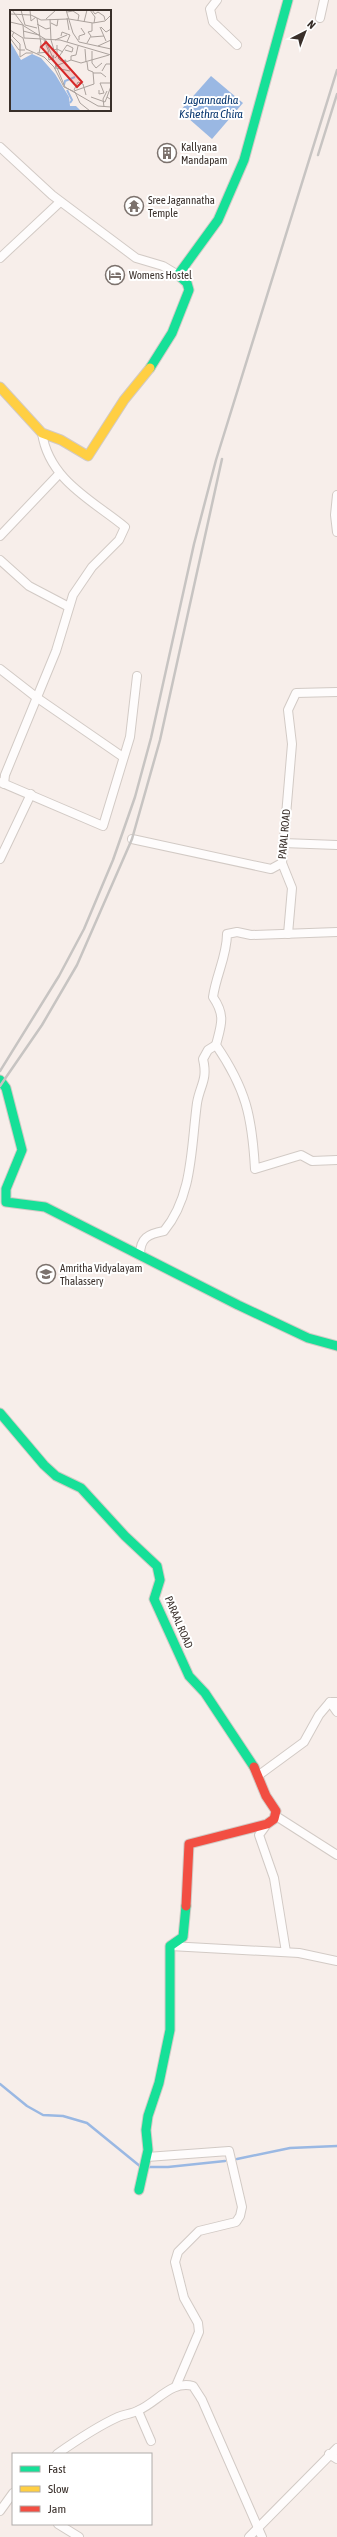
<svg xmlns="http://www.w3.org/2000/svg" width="337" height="2537" font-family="'Asap Condensed',sans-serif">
<rect width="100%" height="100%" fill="#f7eeea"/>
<path fill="#9ab8e3" d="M211,76L243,103L212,139L180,111Z"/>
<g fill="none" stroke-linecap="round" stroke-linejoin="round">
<g stroke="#9ab8e3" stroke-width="2.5">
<path d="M0,2084L27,2106L43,2115L63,2116L87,2123L141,2167"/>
<path d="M237,2159L290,2148L337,2146"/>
<path d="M148,2167H168L225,2161"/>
</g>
<g stroke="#d2cac5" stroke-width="10">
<g id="street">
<path d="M217,0L210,9L213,22L237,45"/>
<path d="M320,18L324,0"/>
<path d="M0,147L52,195L136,258L163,266L178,275"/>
<path d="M0,258L60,202"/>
<path d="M337,495L335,515L337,532"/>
<path d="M0,536L59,474"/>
<path d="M0,560L29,586L69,607"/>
<path d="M0,669L36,697L123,757"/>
<path d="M0,782L103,826L130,737L137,676"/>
<path d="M4,784L5,775L56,651L73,595L92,567L119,540L125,527C92,500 49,480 42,433"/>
<path d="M132,839L271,869L282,863L292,744L288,710L296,693L337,692"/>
<path d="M283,843L337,845"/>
<path d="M0,859L31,794"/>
<path d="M282,863L292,888L288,934"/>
<path d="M337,932L251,935L237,932L227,934C227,956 216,975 213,997C226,1016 221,1025 216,1045C246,1089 252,1116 255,1169L301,1155L312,1161L337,1160"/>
<path d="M140,1255C140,1238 148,1234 164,1231C193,1196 191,1147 197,1103C200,1085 208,1080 203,1059L208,1050L216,1045"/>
<path d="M330,1702L337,1712"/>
<path d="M259,1775L304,1742L319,1715L330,1702H337"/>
<path d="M276,1816L337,1855"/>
<path d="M267,1824L259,1835L274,1878L286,1952"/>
<path d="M170,1946L299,1953L337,1961"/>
<path d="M147,2157L229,2151L242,2207L240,2216L236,2222L199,2231L178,2252L175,2262L184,2298L198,2323L199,2332L176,2386"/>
<path d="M138,2411L151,2441"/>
<path d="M57,2454C77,2440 96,2427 118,2417C125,2414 132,2414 139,2410C157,2402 172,2380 193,2386L202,2400L262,2537"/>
<path d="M329,2454L337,2459"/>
<path d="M0,2511L13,2493"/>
<path d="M58,2524L79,2537"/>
<path d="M249,2537L337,2448"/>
</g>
</g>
<g stroke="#d2cac5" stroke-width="11">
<g id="fast">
<path d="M150,368L172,333L189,290L187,283L178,275L218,220L244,160L288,0"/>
<path d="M0,1080L6,1088L22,1150L6,1189V1202L45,1207L238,1305L308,1338L337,1346"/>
<path d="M0,1413L44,1465L56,1476L81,1488L125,1536L157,1566L160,1580L154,1599L189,1676L205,1693L254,1767"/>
<path d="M139,2190L148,2150L146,2130L148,2116L159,2083L170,2030V1946L183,1937L186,1906"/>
</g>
</g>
<g stroke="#d2cac5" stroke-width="11">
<path id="slow" d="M0,387L42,433L61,440L88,456L124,400L150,368"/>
</g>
<g stroke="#d2cac5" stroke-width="11">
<path id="jam" d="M186,1906L189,1844L267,1824L274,1819L276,1811L266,1796L254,1767"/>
</g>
<use href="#street" stroke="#fefcfc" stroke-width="8"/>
<use href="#fast" stroke="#16e098" stroke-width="9"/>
<use href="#slow" stroke="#ffcf43" stroke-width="9"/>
<use href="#jam" stroke="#f24e42" stroke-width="9"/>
<g stroke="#c7c4c2" stroke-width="2.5">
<path d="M318,155L337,94"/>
<path d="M0,1071L59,976L84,929L113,860L135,797L151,738L194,544L216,460L337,70"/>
<path d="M0,1086L42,1025L77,965L132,839L160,740L222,459"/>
</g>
</g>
<defs>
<g id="building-ring" transform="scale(1)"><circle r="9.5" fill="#fff" stroke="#7c726d" stroke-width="1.5"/><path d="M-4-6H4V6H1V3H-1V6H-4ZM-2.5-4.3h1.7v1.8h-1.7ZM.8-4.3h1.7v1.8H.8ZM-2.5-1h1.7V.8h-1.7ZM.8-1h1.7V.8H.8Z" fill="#7c726d"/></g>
<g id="temple-ring" transform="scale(1)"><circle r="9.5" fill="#fff" stroke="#7c726d" stroke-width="1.5"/><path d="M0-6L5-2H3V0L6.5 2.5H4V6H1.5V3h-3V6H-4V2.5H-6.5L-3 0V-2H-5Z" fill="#7c726d"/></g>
<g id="hotel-ring" transform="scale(1)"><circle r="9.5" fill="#fff" stroke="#7c726d" stroke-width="1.5"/><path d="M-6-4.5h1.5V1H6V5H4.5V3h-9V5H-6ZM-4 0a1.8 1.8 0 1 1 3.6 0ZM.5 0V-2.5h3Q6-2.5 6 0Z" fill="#7c726d"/></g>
<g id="school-ring" transform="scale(1)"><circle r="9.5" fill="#fff" stroke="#7c726d" stroke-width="1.5"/><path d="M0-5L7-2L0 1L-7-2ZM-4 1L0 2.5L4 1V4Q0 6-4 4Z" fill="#7c726d"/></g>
</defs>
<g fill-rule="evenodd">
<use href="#building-ring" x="167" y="153"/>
<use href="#temple-ring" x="134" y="206"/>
<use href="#hotel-ring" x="115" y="275"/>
<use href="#school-ring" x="46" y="1274"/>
</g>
<g text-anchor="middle" stroke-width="4" stroke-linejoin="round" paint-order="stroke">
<g font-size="11" fill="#392f2a" stroke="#fff" text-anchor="start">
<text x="181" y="151">Kallyana<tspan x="181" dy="13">Mandapam</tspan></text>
<text x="148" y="204">Sree Jagannatha<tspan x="148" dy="13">Temple</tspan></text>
<text x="129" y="279">Womens Hostel</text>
<text x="60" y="1272">Amritha Vidyalayam<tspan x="60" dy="13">Thalassery</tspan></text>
</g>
<g font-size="11" fill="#392f2a" stroke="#fff">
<text transform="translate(284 834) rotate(-85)" y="4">PARAL ROAD</text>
<text transform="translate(179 1622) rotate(67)" y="4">PARAAL ROAD</text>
</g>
<g font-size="12" font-style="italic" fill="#093870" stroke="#fff">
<text x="211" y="104">Jagannadha<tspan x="211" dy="14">Kshethra Chira</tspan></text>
</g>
</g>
<g transform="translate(10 10)">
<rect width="101" height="101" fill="#f7eeea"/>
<path d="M0,31L11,50L22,44L31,48L45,64L59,87L60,96H66L71,101H0Z" fill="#9ab8e3"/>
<path fill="none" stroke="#9ab8e3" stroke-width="2" d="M54,75L55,71L65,67M57,80L62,90L60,93"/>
<path fill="none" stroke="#aba29d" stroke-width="1" d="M2,0L14,16L35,29L55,77L88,96L101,97M11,0L15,15L27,18M20,0L21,11L26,7M56,0L63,23L69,32L101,39M80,0L85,7L84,13M82,0L85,4L88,2L94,6L95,10M57,2L63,1L69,5L68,10M0,4L21,5L31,10L58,9M57,8L59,20M36,9L46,0M40,9L41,30M59,9L83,13L95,11L101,5M0,12L13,15L14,28M74,12L77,0M41,13L47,16L48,9M27,14L36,19L40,18M90,17L96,31M91,17L96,22L101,19M0,20L13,28L16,39L34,47L44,57L54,77L65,82L70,93L80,101M13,21L29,25M4,22L2,26L10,34V41M78,22L82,21V13M51,26L52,22L60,25L57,32M81,27L94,26M0,28L9,40H15M14,28L50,30L101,45M41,30L44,40L47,39V35M45,30L57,25M69,30V26L75,24L71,18M77,33L81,26L78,22M88,36L101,30M75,39L76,52M55,40L62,42L63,38L57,35L48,48L51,51L56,50L55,53M10,41V47L16,43H23M82,41V53L86,58L92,53M27,43H29L31,34L27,8M29,43L39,42L34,30M38,43L39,50L44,48L43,45M45,48L47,46V39L53,42M61,50V46L66,45L68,36M46,58L60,61M45,59L46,54L48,55L61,50L71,53L99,45M92,61L96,54H101M83,63H91L96,67M64,80L68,72L73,74L76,85M89,80V84L94,83L90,73H101M64,81L84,74L83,62L78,60L77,52M81,87L95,92L97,87M100,89L97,87L101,76M94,97L93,89L97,81"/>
<path fill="#d62828" fill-opacity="0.15" stroke="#d62828" stroke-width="2" d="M36,32L72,72L67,77L31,37Z"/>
<rect width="101" height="101" fill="none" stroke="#392f2a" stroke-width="2"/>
</g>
<rect x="12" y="2453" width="140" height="72" fill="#ffffff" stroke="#b0acaa"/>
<rect x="20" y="2466" width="20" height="6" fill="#16e098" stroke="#b0acaa"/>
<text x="48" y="2473" font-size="12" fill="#392f2a">Fast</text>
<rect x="20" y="2486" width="20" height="6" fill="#ffcf43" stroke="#b0acaa"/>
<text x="48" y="2493" font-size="12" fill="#392f2a">Slow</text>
<rect x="20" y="2506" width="20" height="6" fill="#f24e42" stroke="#b0acaa"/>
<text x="48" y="2513" font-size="12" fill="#392f2a">Jam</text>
<g transform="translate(305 32) rotate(42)" stroke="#ffffff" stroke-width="3" paint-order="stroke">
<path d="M0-3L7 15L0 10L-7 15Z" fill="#392f2a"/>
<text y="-6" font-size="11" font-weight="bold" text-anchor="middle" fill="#392f2a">N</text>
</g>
</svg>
